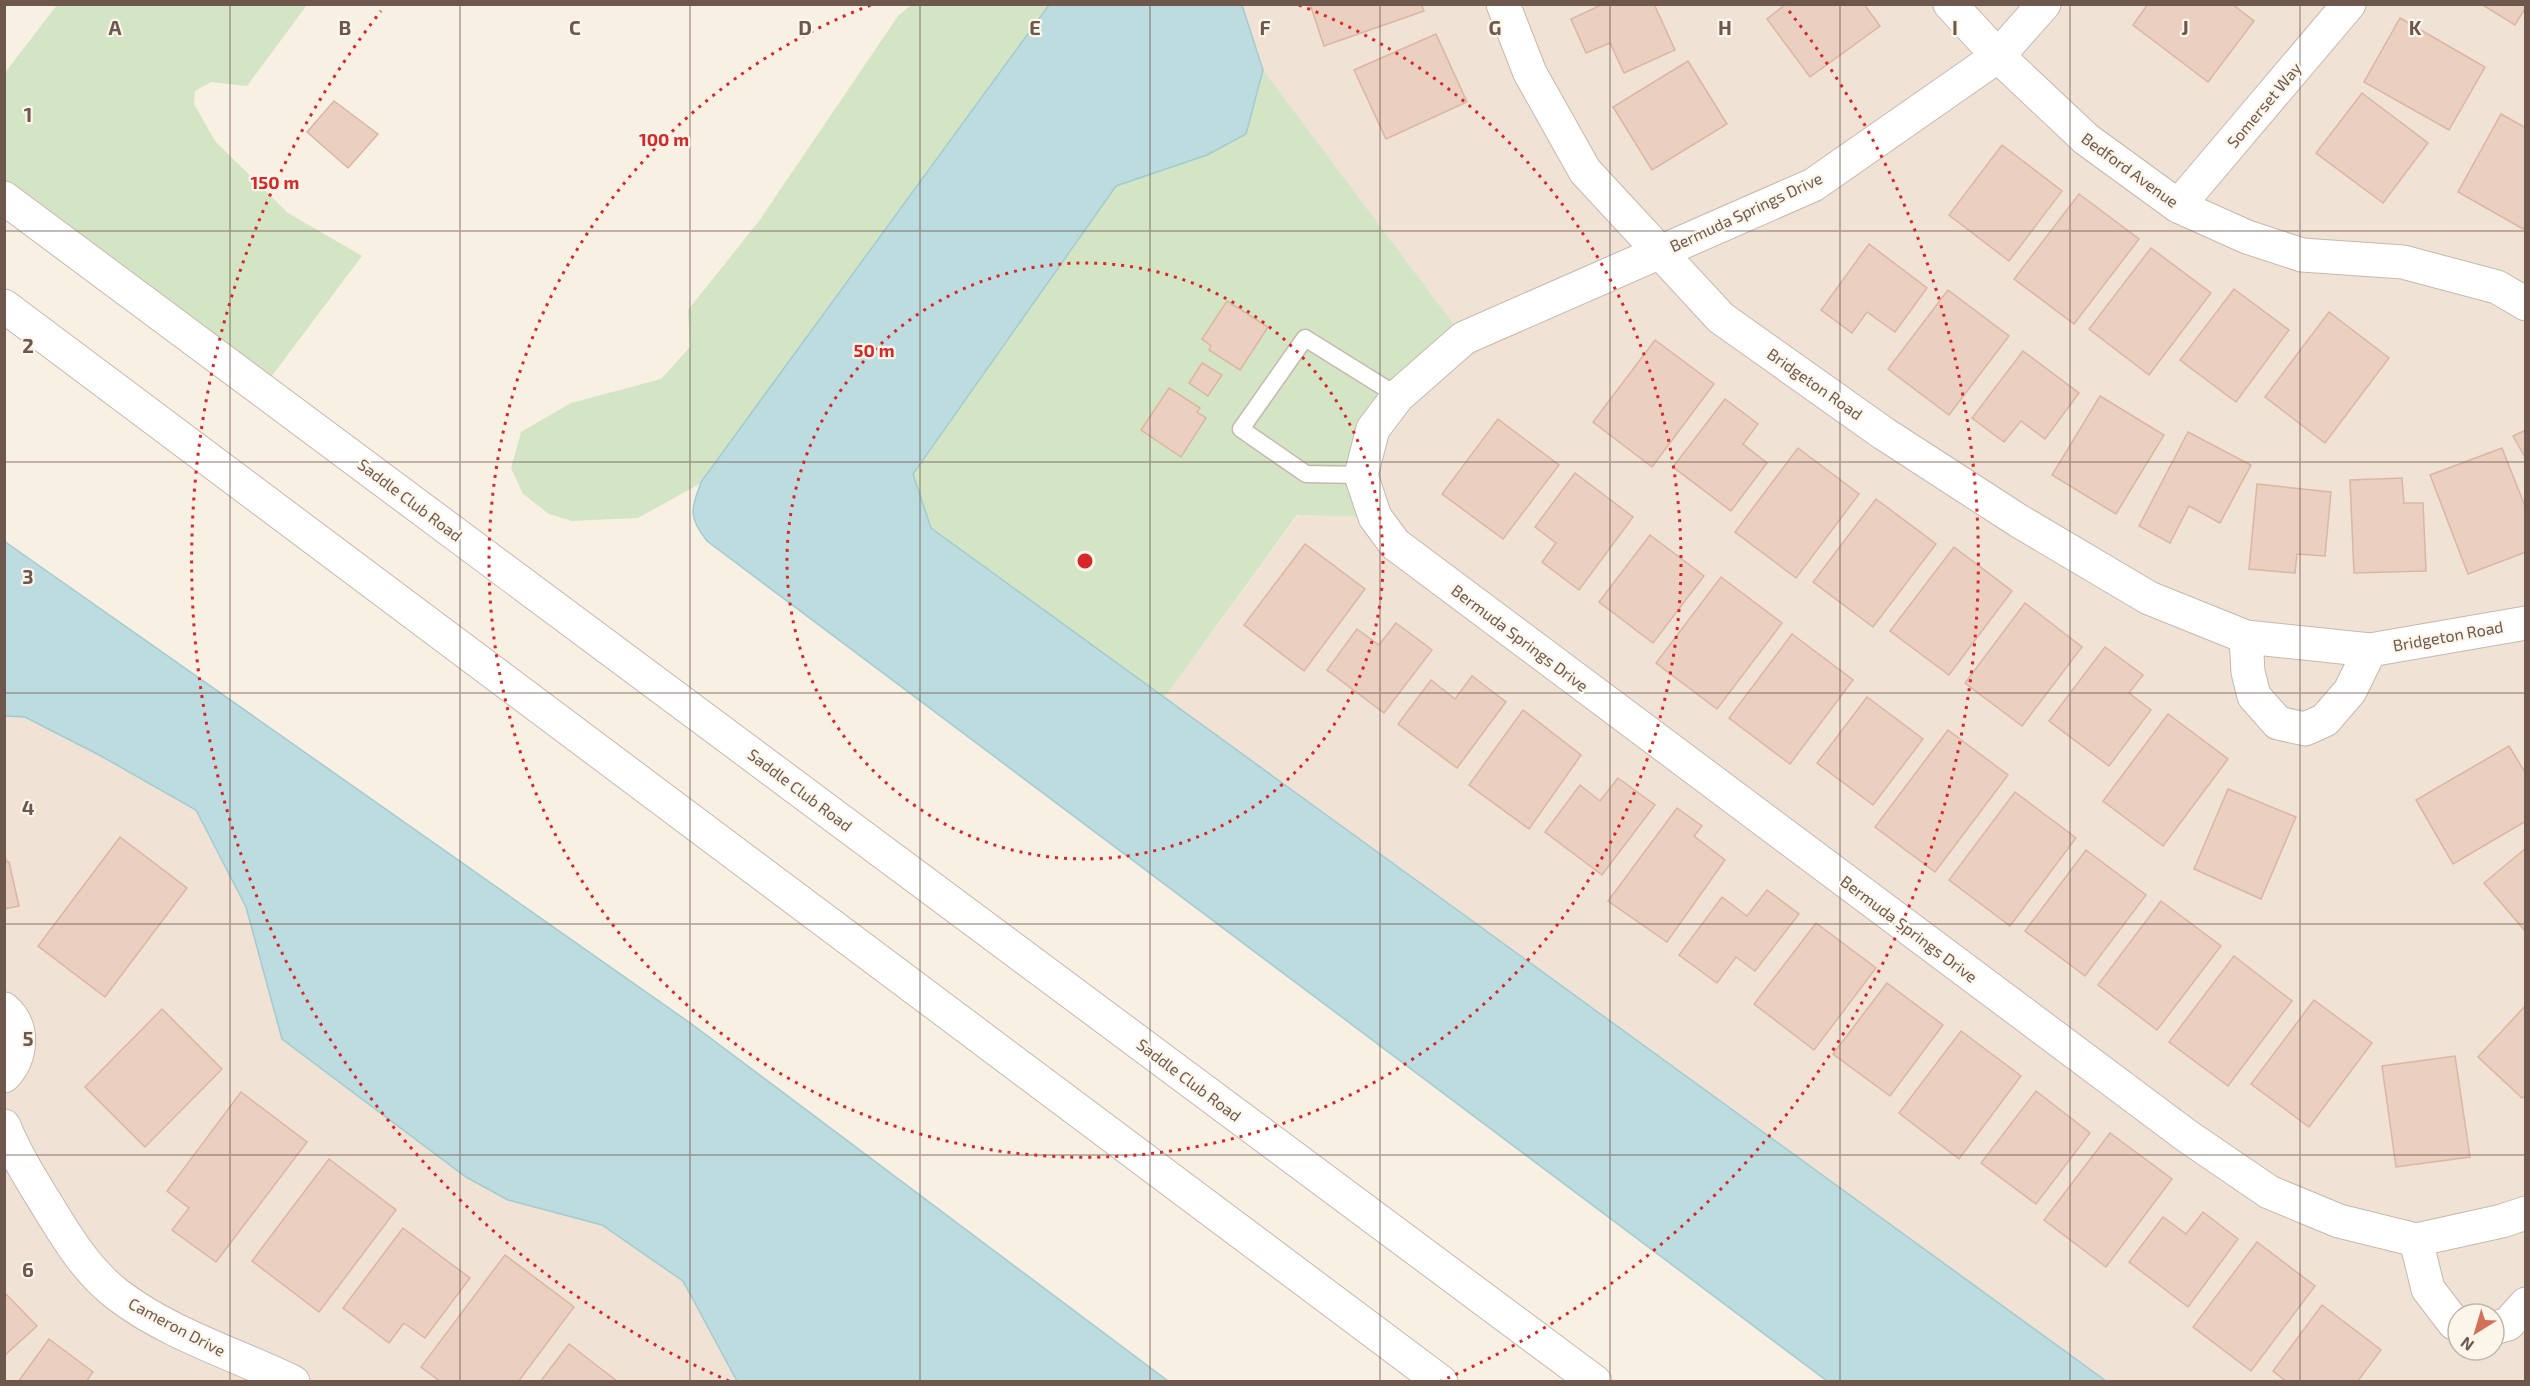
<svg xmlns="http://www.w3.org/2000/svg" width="2530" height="1386" font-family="'Exo 2',sans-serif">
<rect width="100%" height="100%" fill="#f9f0e4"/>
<g fill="#f0e2d4" fill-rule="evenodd">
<path d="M1242,5H2525V1381H2106L1164,698L1298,515L1374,517L1373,429L1464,338L1263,70ZM2458,1314H2494V1350H2458Z"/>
<path d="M4,716L25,717L101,756L196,810L246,907L283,1039L508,1200L602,1225L683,1281L737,1381H5Z"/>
</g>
<g fill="#d3e5c5">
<path d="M57,5H307L247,86L211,82L195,91L194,104L215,141L288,213L362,256L262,389L5,198L4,74Z"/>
<path d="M911,5H1049L701,483L638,518L572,521L549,514L523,494L511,468L521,432L571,403L661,379L690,347L688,310L759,221L898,16Z"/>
<path d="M1263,70L1464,338L1373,429L1375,517L1297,515L1164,698L931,528L913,474L1116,186L1207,155L1246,134Z"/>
</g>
<g fill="#bcdce0" stroke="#a3cbd0" stroke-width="1.5">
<path d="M1049,5H1242L1263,70L1246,134L1207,155L1116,186L913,474L931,528L2106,1381H1827L707,541C688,517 691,510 701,482Z"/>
<path d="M4,541L693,1025L1168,1381H737L683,1281L602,1225L508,1200L466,1177L282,1039L246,907L196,810L101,756L25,717L5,716Z"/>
</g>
<g fill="#ebcfc0" stroke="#dbb6a2" stroke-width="1.5">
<path d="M1310,4H1421L1424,11L1324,46Z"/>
<path d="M1603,4H1654L1675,50L1624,73L1610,43L1586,53L1571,19Z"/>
<path d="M1786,4H1864L1880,26L1810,77L1767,19Z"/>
<path d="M2148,4H2232L2254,21L2208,82L2133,25Z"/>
<path d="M2481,4H2526V7L2515,25Z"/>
<path d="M2400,18L2485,67L2449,130L2364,82Z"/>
<path d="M1436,34L1467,102L1386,139L1354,70Z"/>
<path d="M1688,61L1727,124L1652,170L1613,107Z"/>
<path d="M2362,93L2428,143L2383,203L2316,153Z"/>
<path d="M334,101L378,134L348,168L307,132Z"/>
<path d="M2501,114L2526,128V225L2523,229L2458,192Z"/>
<path d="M2002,145L2062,191L2009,261L1949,215Z"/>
<path d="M2079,194L2139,239L2074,324L2014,279Z"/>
<path d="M1869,244L1927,288L1895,332L1867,312L1852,333L1821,310Z"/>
<path d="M2151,248L2211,293L2149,375L2089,329Z"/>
<path d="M2234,289L2289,330L2236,402L2180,360Z"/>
<path d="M1948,290L2009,336L1949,415L1888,369Z"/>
<path d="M1227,301L1268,327L1240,370L1209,350L1211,346L1202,339Z"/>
<path d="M2329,312L2389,358L2325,443L2265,397Z"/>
<path d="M1655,340L1714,384L1652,467L1593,422Z"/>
<path d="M2023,351L2079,393L2045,439L2021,421L2004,442L1972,418Z"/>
<path d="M1202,363L1222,375L1208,396L1189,383Z"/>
<path d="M1169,388L1200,408L1197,412L1206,418L1181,457L1141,430Z"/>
<path d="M2100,396L2164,435L2116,514L2052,475Z"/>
<path d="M1725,399L1758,424L1743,444L1767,463L1731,511L1673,467Z"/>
<path d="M1498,419L1559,465L1503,539L1442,494Z"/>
<path d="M2526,430V459L2513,436Z"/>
<path d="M2188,432L2251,465L2220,523L2189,506L2170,543L2139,526Z"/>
<path d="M1798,448L1859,494L1796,578L1735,532Z"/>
<path d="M2502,448L2526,509V552L2468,574L2430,475Z"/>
<path d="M1575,473L1633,517L1579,590L1542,562L1556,543L1535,527Z"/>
<path d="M2402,478L2404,503H2423L2426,571L2354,573L2350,480Z"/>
<path d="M2257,484L2331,492L2325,556L2297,554L2295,573L2249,569Z"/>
<path d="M1876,499L1936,544L1873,627L1813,582Z"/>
<path d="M1650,535L1704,576L1653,643L1599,602Z"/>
<path d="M1305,544L1365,589L1304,671L1244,625Z"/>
<path d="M1954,547L2012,591L1949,675L1890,631Z"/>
<path d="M1721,577L1782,623L1717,709L1656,663Z"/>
<path d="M2025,603L2082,647L2022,726L1965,683Z"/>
<path d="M1396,623L1432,650L1384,713L1327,670L1357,629L1379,645Z"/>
<path d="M1792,634L1853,680L1790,764L1729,718Z"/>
<path d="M2105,647L2143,675L2129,693L2151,710L2109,766L2049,721Z"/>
<path d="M1472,676L1506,702L1457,768L1398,724L1431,680L1455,699Z"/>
<path d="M1867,697L1923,739L1873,805L1817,763Z"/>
<path d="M1523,710L1581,755L1529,829L1469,785Z"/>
<path d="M2168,714L2228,759L2163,846L2103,801Z"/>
<path d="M1948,730L2008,775L1935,872L1875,827Z"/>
<path d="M2509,746L2526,774V821L2453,864L2416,800Z"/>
<path d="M1618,778L1655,805L1602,875L1545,832L1580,785L1600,801Z"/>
<path d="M2228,789L2296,817L2261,899L2194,869Z"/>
<path d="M2015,792L2076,838L2010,926L1949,880Z"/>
<path d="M1677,808L1702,826L1694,836L1725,860L1667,942L1608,901Z"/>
<path d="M120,837L187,888L105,997L38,946Z"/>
<path d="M2526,848V932L2484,883Z"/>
<path d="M2086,850L2146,895L2085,976L2025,931Z"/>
<path d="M4,854L7,862H9L19,906L4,909Z"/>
<path d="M1767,890L1799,914L1755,971L1736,957L1717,983L1679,955L1722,897L1747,916Z"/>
<path d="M2161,901L2221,946L2157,1030L2098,985Z"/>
<path d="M1816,923L1876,968L1814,1050L1754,1004Z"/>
<path d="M2234,956L2292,1001L2228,1086L2169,1042Z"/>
<path d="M1887,983L1943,1025L1890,1096L1833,1054Z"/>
<path d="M2314,1000L2372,1043L2309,1127L2251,1084Z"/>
<path d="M2526,1005V1095L2522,1098L2478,1057Z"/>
<path d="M162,1009L222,1069L145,1147L85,1087Z"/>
<path d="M1961,1031L2021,1076L1959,1159L1899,1113Z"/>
<path d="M2455,1056L2470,1157L2396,1167L2382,1066Z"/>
<path d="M2036,1091L2090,1133L2036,1204L1981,1163Z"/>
<path d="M241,1092L307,1142L216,1262L172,1230L189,1208L167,1191Z"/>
<path d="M2110,1133L2172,1179L2106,1267L2044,1220Z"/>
<path d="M329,1159L396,1210L319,1312L252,1261Z"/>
<path d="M2203,1212L2238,1239L2188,1307L2129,1262L2163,1217L2186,1234Z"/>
<path d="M403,1228L470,1278L425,1338L404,1323L389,1343L343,1308Z"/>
<path d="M2257,1242L2315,1286L2251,1371L2193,1327Z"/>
<path d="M505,1255L574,1307L518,1382H441L421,1367Z"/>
<path d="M4,1292L37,1326L4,1356Z"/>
<path d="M2322,1305L2381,1350L2357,1382H2287L2273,1371Z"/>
<path d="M49,1339L93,1372L86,1382H18Z"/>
<path d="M569,1344L618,1382H540Z"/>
</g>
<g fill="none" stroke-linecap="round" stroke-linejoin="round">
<g stroke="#c8b8ac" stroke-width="19">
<path id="service" d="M1361,475L1306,474L1241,429L1305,338L1398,396"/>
</g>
<g stroke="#c8b8ac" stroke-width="35">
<g id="minor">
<path d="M1503,4L1530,73L1585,171L1721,318L1883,433L2019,521L2149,598L2246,637L2370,650L2526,623"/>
<path d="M1950,4L1998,56L2086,139L2178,206L2247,237L2302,255L2403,262L2497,287L2526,304"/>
<path d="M2044,4L1998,56L1813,185L1464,338L1398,396L1373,429L1361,475L1375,517L1395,544L2187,1136L2269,1192L2339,1221L2416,1240L2502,1221L2526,1213"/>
<path d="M2178,206L2349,4"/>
<path d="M2246,637L2248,672L2254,696L2278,723L2305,729L2325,720L2350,691L2370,650"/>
<path d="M4,1009C25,1027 22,1057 4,1076"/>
<path d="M4,1126C16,1156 33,1182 50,1210C69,1241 88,1272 118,1295C169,1334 235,1354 293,1382"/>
<path d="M2416,1240L2428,1289L2454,1323L2458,1324"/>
<path d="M2494,1328L2508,1324L2526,1304"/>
</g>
</g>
<g stroke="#c8b8ac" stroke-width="35">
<g id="tertiary">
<path d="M4,198L1595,1382"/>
<path d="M4,306L1441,1382"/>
</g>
</g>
<use href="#service" stroke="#fff" stroke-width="16"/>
<use href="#minor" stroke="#fff" stroke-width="33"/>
<use href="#tertiary" stroke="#fff" stroke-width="33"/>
</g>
<path fill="none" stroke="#6e584d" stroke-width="1.5" stroke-opacity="0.55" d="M230,4V1382M460,4V1382M690,4V1382M920,4V1382M1150,4V1382M1380,4V1382M1610,4V1382M1840,4V1382M2070,4V1382M2300,4V1382M4,231H2526M4,462H2526M4,693H2526M4,924H2526M4,1155H2526"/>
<g fill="none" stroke="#d62828" stroke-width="3" stroke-dasharray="3 6">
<circle cx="1085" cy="561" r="298"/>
<path d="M1299 5A596 596 0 1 1 871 5"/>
<path d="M729 1381A894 894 0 0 1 381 11M1789 11A894 894 0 0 1 1441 1381"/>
</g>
<g text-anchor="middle" stroke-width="4.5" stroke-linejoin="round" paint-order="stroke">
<g font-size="16" fill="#6e584d" stroke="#fcf5ea">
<text transform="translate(2264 105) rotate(-50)" y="6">Somerset Way</text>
<text transform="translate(2130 170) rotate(36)" y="6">Bedford Avenue</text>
<text transform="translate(1746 212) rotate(-25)" y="6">Bermuda Springs Drive</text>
<text transform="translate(1815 384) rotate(35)" y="6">Bridgeton Road</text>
<text transform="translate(410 500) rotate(37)" y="6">Saddle Club Road</text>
<text transform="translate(2448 636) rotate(-10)" y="6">Bridgeton Road</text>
<text transform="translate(1520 638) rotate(37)" y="6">Bermuda Springs Drive</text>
<text transform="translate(800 790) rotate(37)" y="6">Saddle Club Road</text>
<text transform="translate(1909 929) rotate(37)" y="6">Bermuda Springs Drive</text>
<text transform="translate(1189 1080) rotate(37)" y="6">Saddle Club Road</text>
<text transform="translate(177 1327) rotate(28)" y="6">Cameron Drive</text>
</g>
</g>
<g font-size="20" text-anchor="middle" font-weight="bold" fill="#6e584d" stroke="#fcf5ea" stroke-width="4.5" stroke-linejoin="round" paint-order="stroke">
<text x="115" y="35">A</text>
<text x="345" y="35">B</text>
<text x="575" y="35">C</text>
<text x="805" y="35">D</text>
<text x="1035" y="35">E</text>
<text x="1265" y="35">F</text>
<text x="1495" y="35">G</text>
<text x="1725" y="35">H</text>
<text x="1955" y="35">I</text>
<text x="2185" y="35">J</text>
<text x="2415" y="35">K</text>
<text x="28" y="122">1</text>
<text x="28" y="353">2</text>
<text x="28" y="584">3</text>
<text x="28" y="815">4</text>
<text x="28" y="1046">5</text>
<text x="28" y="1277">6</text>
</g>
<circle cx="1085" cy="561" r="9" fill="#d62828" stroke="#fcf5ea" stroke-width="3"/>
<g font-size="18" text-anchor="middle" font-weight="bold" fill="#d62828" stroke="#fcf5ea" stroke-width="4.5" stroke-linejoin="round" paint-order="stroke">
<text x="664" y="146">100 m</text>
<text x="275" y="189">150 m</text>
<text x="874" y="357">50 m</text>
</g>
<rect width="2530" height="1386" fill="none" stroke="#6e584d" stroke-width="12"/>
<g transform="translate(2476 1332) rotate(217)"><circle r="28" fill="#fcf5ea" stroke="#c3b6ab" stroke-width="1.5"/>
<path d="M0-4.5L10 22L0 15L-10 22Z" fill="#d46f58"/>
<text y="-9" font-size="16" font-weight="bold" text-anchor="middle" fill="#6e584d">N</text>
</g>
</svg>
